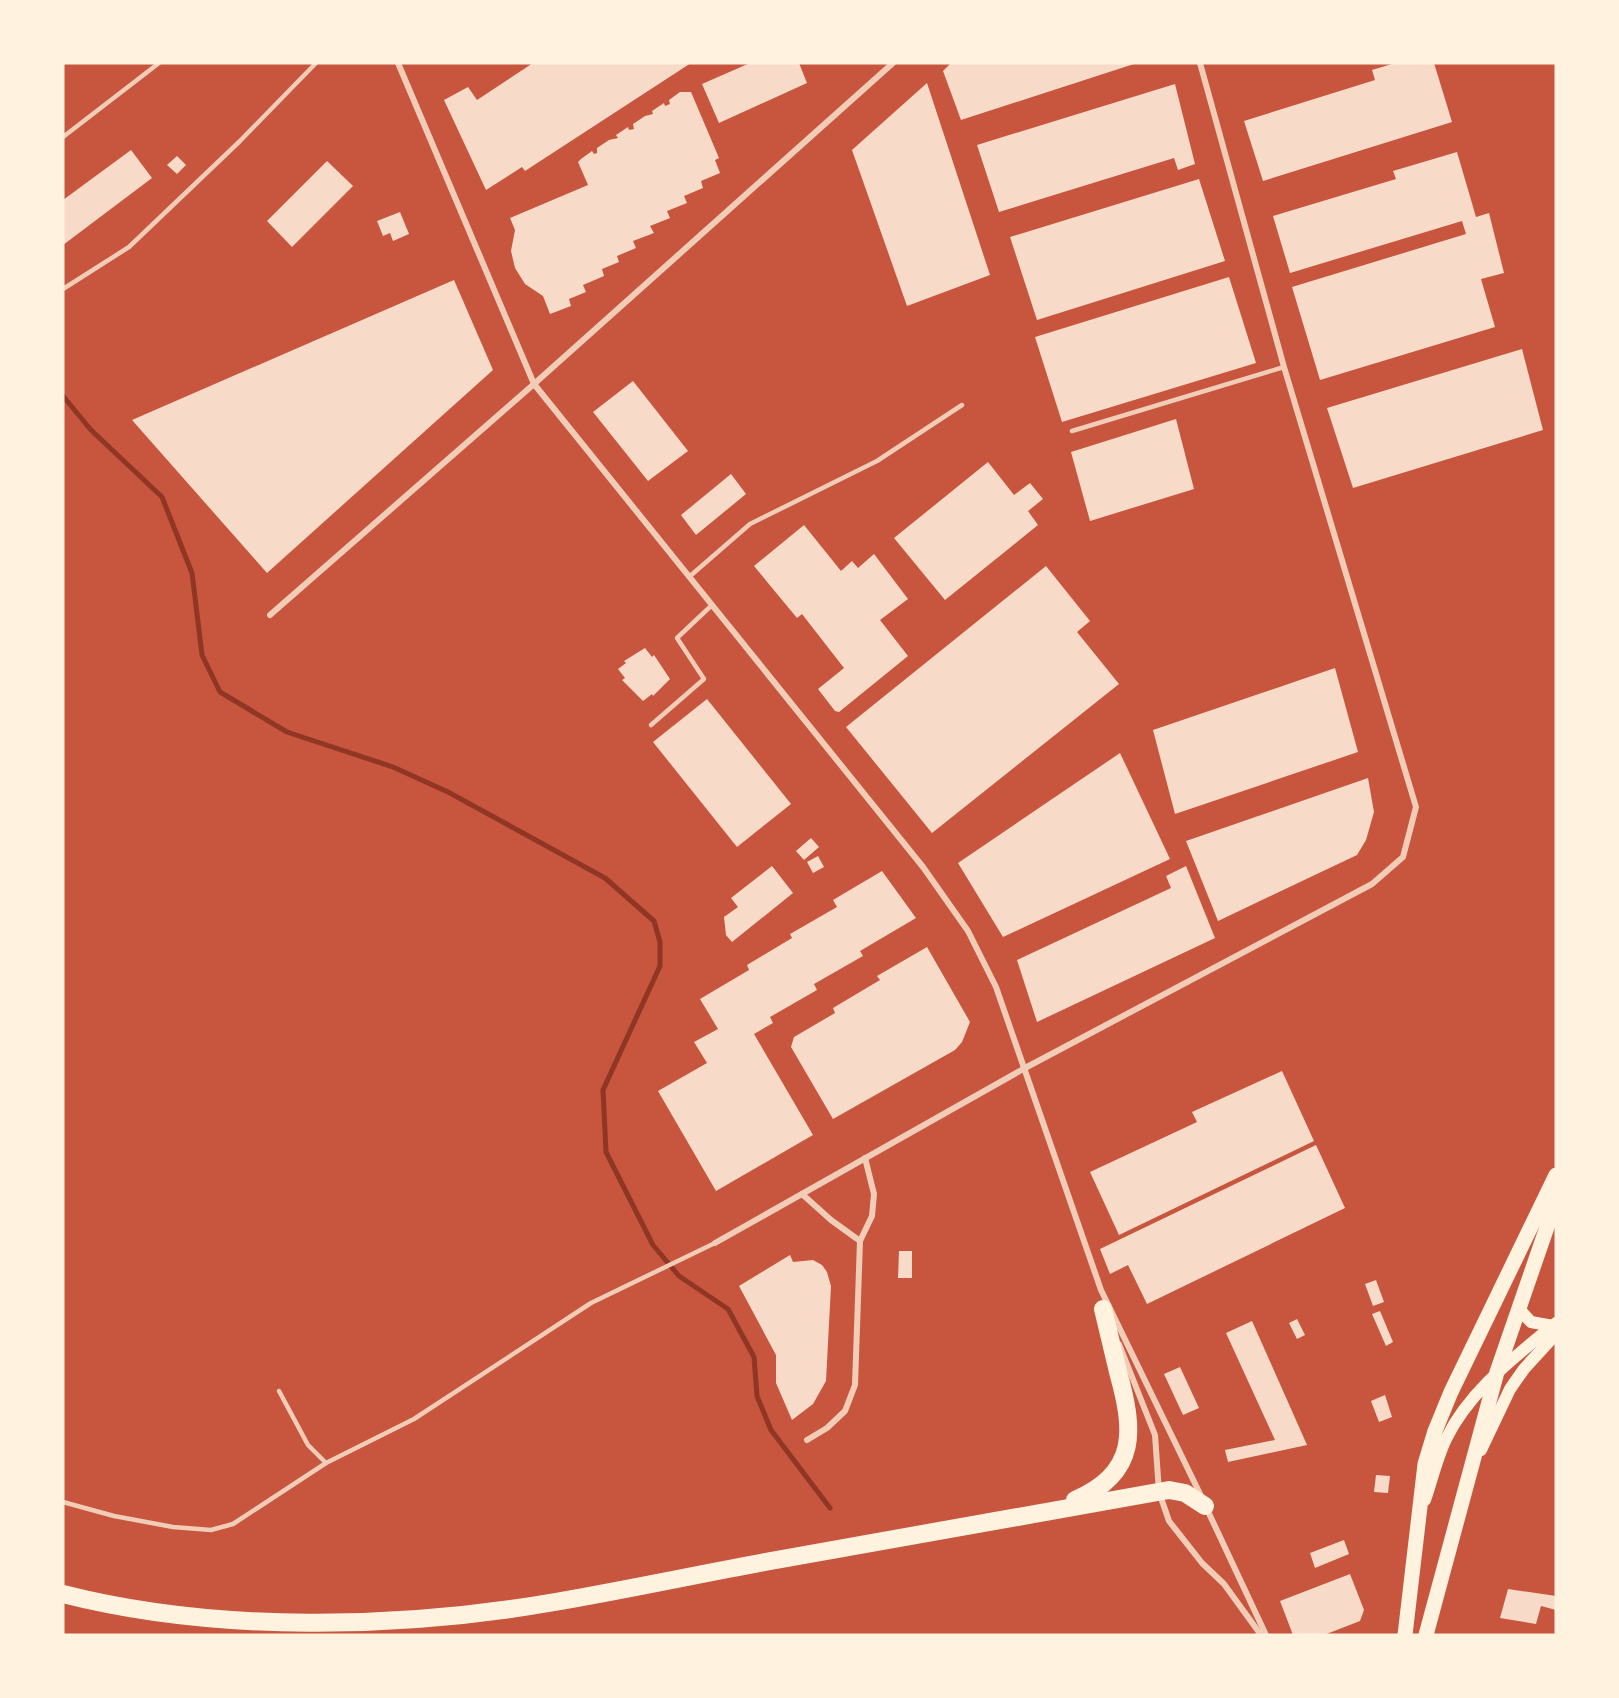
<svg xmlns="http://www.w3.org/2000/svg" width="1619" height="1698" font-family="'Fira Sans',sans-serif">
<rect width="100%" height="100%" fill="#c8553d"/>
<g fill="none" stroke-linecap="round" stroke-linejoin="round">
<path stroke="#8f3625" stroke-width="5" d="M63,396L91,430L162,497L192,573L202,655L220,692L287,732L393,767L448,792L605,878L654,921L660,942V966L603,1090L606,1152L653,1245L679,1276L728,1309L754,1357L757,1396L771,1430L830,1508"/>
</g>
<g fill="#f7dbc8">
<path d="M533,63H691L525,171L522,167L486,190L444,100L468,87L477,100Z"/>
<path d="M750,63H799L807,83L719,123L702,84Z"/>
<path d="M951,63H1137L961,120L943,71Z"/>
<path d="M1395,63H1434L1452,122L1263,181L1244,121L1375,80L1372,70Z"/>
<path d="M927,83L990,275L907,306L852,150Z"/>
<path d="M1175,84L1195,164L1178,170L1174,158L999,212L977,145Z"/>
<path d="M680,92H691L719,158L715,160L720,173L701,181L703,188L684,196L687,203L667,211L670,218L650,226L654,233L633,241L636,248L617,256L619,262L602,269L604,276L583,285L586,292L569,299L571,306L550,314L543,296L525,284L515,268L511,251L515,230L510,218L588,185L578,162L581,159L592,151L594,154L597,153V148L609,140L618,138L616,135L628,127L629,130L634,129L633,124L645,116L653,114L652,111L664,103L665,106L670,104L669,100Z"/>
<path d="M131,150L152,178L63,245V200Z"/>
<path d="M1457,152L1476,217L1489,213L1504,273L1481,279L1495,327L1320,380L1292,287L1466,234L1462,221L1290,273L1273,216L1396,179L1393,171Z"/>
<path d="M177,156L186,165L177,174L167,165Z"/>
<path d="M327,161L353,186L292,247L267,221Z"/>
<path d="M1199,179L1225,261L1037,320L1010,237Z"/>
<path d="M400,212L409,234L393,241L390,233L383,236L377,221Z"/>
<path d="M1229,277L1256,363L1062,422L1035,337Z"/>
<path d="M454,280L493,370L267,573L132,420Z"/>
<path d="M1522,349L1543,430L1353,488L1327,408Z"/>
<path d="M633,381L688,451L648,481L593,412Z"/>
<path d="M1176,419L1194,489L1090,521L1071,452Z"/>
<path d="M988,462L1014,495L1030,483L1043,499L1028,511L1038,525L945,600L894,538Z"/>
<path d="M731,474L746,494L696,535L681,515Z"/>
<path d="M804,525L841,571L852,561L858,568L874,554L908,599L880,620L908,656L839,712L835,711L818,689L844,668L802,614L797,618L754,566Z"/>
<path d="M1046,566L1090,621L1077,632L1119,684L932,833L846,727Z"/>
<path d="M645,648L652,657L654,655L670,679L653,696L652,694L643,701L622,680L625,678L618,669L626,663L624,661Z"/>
<path d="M1335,668L1358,752L1175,814L1153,730Z"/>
<path d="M707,699L791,804L737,847L653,742Z"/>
<path d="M1120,753L1170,859L1003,937L958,863Z"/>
<path d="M1368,778L1374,812L1366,840L1357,855L1218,921L1186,841Z"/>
<path d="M811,838L819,847L804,860L796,851Z"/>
<path d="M818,856L824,867L813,873L807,862Z"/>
<path d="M772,866L793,893L732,942L726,935L724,917L738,907L731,898Z"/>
<path d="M1186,866L1215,938L1037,1022L1017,960L1171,888L1166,876Z"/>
<path d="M882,871L916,918L860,951L863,956L814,984L817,990L770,1017L773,1023L754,1034L813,1135L716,1191L658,1091L707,1063L694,1042L718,1029L700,999L749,970L747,965L792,938L790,934L837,907L833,900Z"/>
<path d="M927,947L970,1022L962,1042L955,1050L833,1119L791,1047L794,1037L835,1013L833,1008L880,980L877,976Z"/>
<path d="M1282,1071L1314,1141L1119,1235L1090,1172L1197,1122L1192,1112Z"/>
<path d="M1316,1145L1345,1208L1147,1304L1128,1265L1110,1274L1100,1249Z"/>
<path d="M899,1251H912V1278H898Z"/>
<path d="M790,1255L793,1262L813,1260L822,1265L827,1272L831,1286L826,1381L813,1404L792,1420L776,1383V1355L739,1286Z"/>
<path d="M1376,1280L1384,1302L1373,1306L1365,1284Z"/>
<path d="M1380,1311L1393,1342L1386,1346L1372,1314Z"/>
<path d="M1297,1319L1305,1335L1297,1339L1289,1323Z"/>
<path d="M1252,1321L1307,1445L1228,1462L1225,1450L1275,1440L1226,1333Z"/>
<path d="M1180,1367L1199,1408L1183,1415L1164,1374Z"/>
<path d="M1385,1395L1392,1417L1379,1422L1371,1401Z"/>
<path d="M1376,1475L1390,1476L1388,1493L1374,1492Z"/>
<path d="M1344,1540L1349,1554L1315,1568L1310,1553Z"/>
<path d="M1350,1574L1364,1610L1360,1621L1324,1635H1293L1280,1601Z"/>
<path d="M1508,1589L1556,1596V1610L1541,1606L1536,1624L1500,1618Z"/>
</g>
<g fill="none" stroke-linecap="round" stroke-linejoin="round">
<g stroke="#f1ccb7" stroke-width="4.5">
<path d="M63,137L159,63"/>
<path d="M63,289L129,247L240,141L316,63"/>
<path d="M1072,431L1284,367"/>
<path d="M689,577L750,524L877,461L962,405"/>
<path d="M651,725L704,679L677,638L712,605"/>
<path d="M279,1391L308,1445L326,1463"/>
<path d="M63,1502L114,1516L173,1527L211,1530L233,1524L326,1463L414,1419L591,1303L715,1243"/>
</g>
<g stroke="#f1ccb7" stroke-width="6">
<path d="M398,63L534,384L923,867L968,931L996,987L1101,1290L1202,1498"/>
<path d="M270,615L534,384L893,63"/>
<path d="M802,1194L831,1220L860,1241"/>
<path d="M715,1243L1025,1068L1372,884L1403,857L1416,807L1284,367L1200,63"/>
<path d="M1119,1344L1155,1435L1159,1492L1169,1521L1202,1563L1224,1584L1261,1635"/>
<path d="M807,1440L827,1428L845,1411L855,1385L860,1241L872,1216L874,1194L865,1158"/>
<path d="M1206,1507L1266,1635"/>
</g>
<g stroke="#fff3e0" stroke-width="12">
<path d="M1519,1309L1531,1322L1553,1326"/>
<path d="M1481,1450L1510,1389L1524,1369L1556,1334"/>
<path d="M1425,1500C1432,1480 1437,1458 1446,1439C1470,1390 1515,1357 1556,1323"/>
</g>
<g stroke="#fff3e0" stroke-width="15">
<path d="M1405,1635L1425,1464L1435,1431L1451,1392L1556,1175"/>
<path d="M1426,1635L1497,1372L1556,1201"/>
</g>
<g stroke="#fff3e0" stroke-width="18">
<path d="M1075,1500C1139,1473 1134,1429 1118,1372C1113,1351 1108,1330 1103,1309"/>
<path d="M63,1594C216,1633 400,1629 555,1602C625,1590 695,1575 765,1562C900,1537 1035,1515 1169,1490L1185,1493L1205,1506"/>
</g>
</g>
<rect width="1619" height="1698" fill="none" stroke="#fff3e0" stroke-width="129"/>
</svg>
